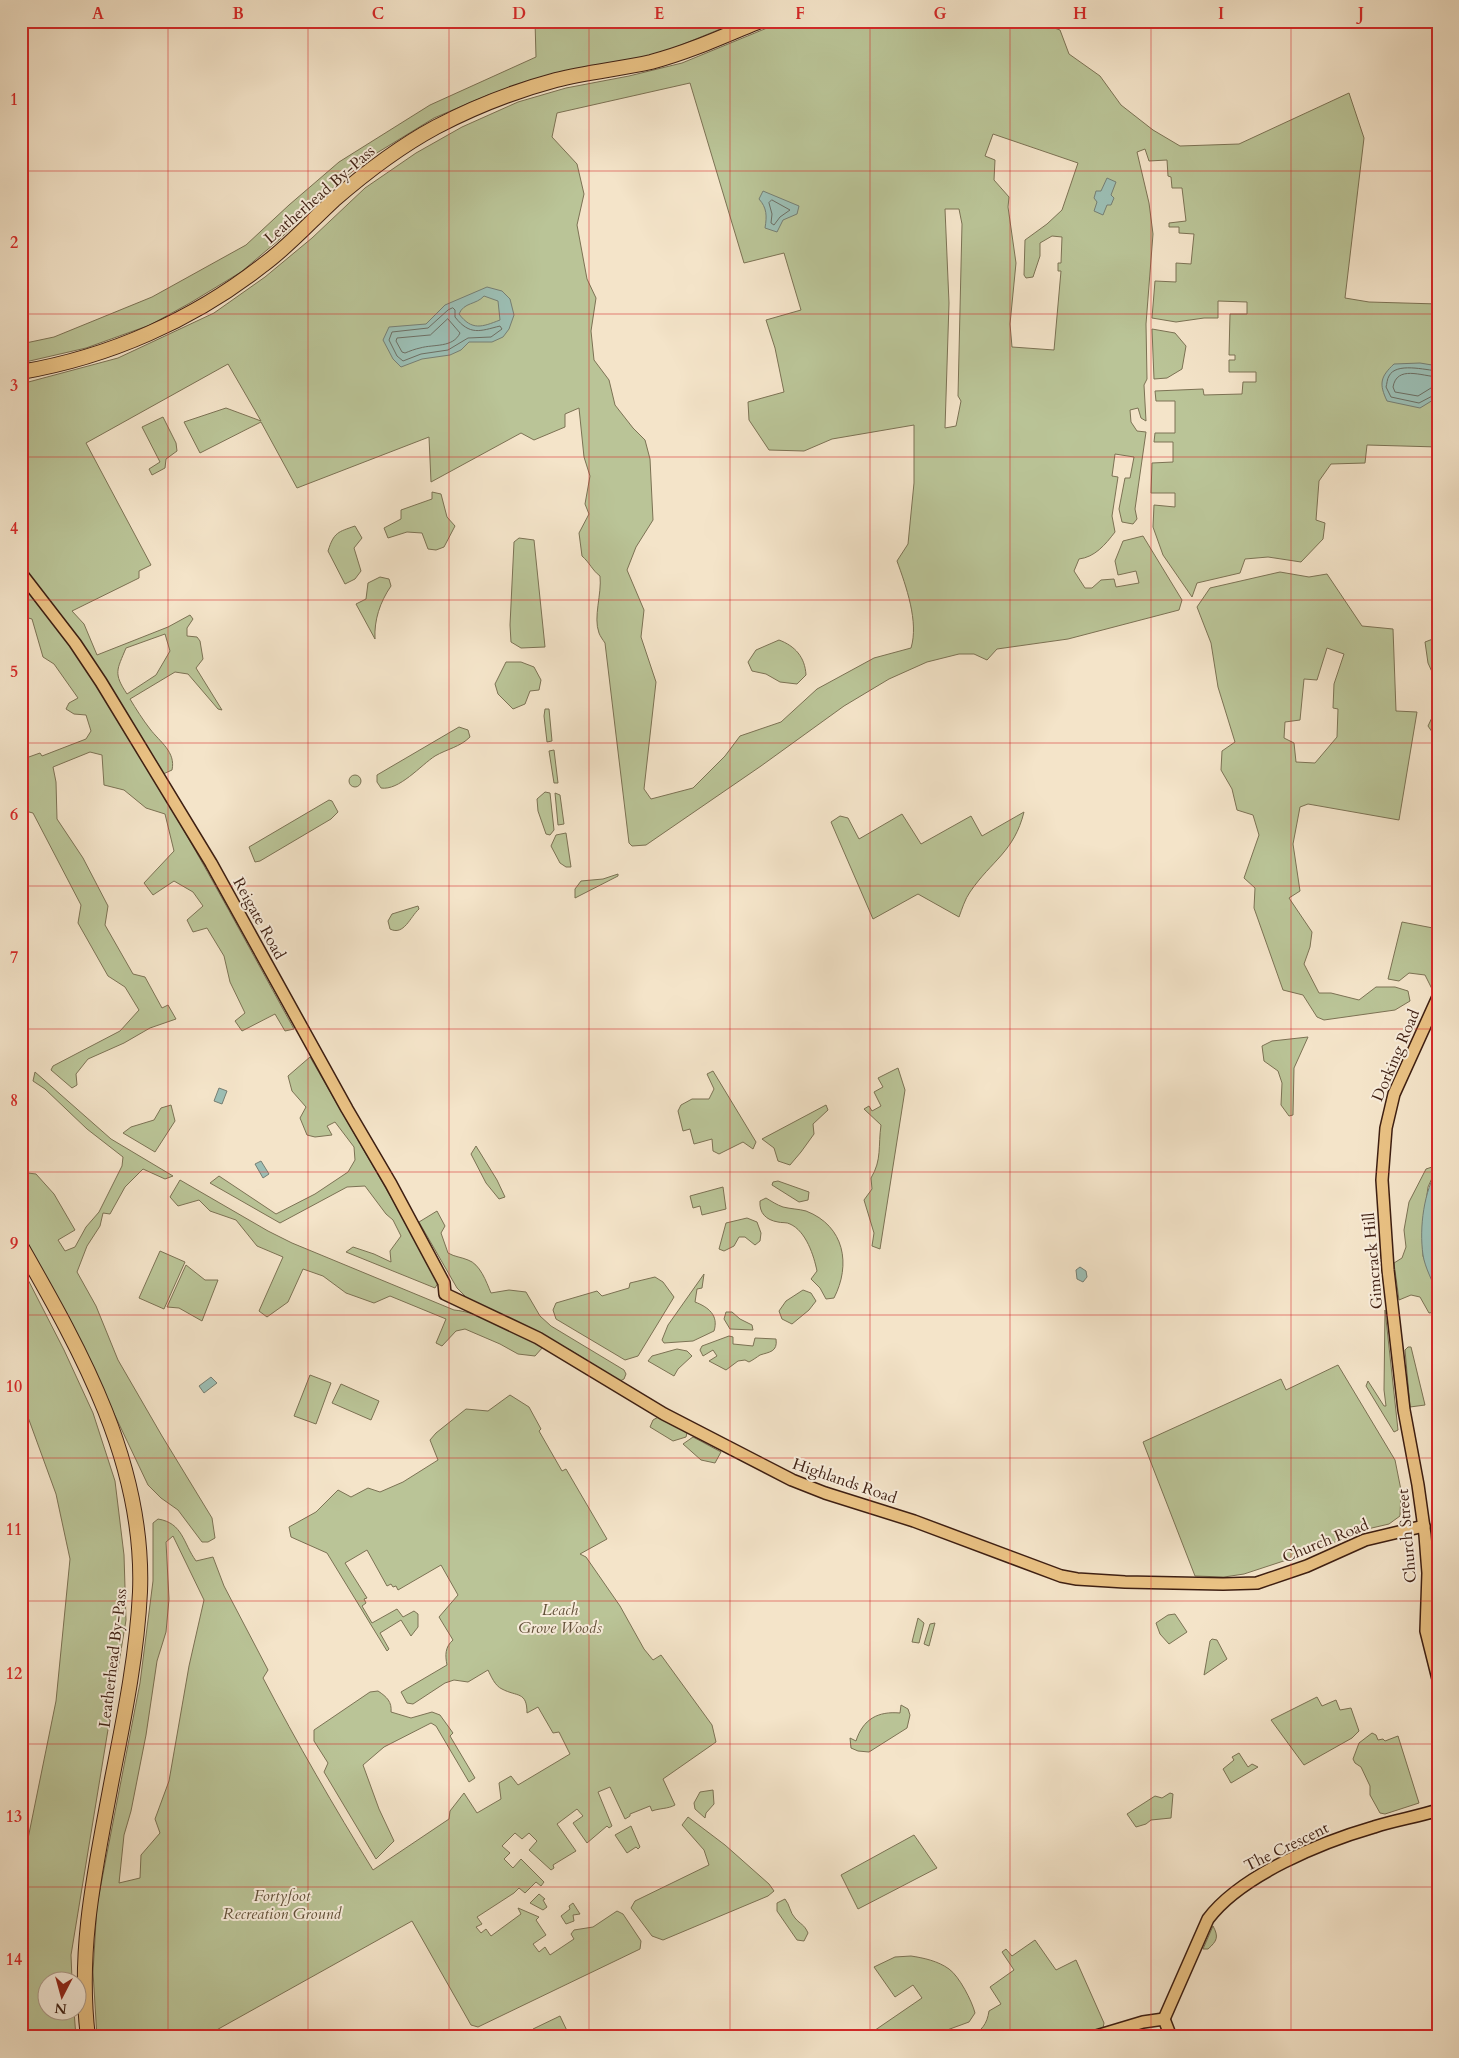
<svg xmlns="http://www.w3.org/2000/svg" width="1459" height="2058" font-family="Cardo,serif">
<rect width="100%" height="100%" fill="#f4e4c9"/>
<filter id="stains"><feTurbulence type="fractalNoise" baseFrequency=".004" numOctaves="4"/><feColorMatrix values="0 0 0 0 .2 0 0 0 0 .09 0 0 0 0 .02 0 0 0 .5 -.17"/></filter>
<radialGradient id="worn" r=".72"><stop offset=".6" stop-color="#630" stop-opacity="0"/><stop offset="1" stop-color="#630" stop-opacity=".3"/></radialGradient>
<g fill="#bac497" stroke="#7c7254" fill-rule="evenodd">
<path d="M535,21H740L659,54L546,76L488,95L434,118L367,159L328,192L280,239L241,272L190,303L150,325L86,348L21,363V344L54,337L152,297L246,245L289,205L339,162L430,105L536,57Z"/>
<path d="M784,21H1035L1060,30L1069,54L1100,76L1121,105L1153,130L1180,146L1239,144L1349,93L1364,138L1345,298L1369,302L1438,304V447L1367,445L1365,463L1331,464L1319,481L1316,520L1325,523L1323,539L1301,562L1268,557L1245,559L1240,573L1197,583L1192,597L1163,555L1153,527L1154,505L1175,507V493H1151L1152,463L1173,462V442H1154L1155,433H1175V401H1156L1155,391L1203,389L1204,395L1242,394L1243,382H1256V372H1229V360H1235V355H1229L1230,314H1247V302L1218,301V318H1204L1176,322L1152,318L1155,281L1176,282V263L1191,264L1194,234L1179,233V227H1169V223L1186,221L1182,188H1172L1171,177L1168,176L1167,160L1149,161L1145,149L1137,152L1149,203L1153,234L1146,324L1147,379L1144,385L1146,421L1141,418L1138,408L1130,410L1131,422L1137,431L1146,432L1135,509L1137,519L1133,524L1122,522L1119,509L1125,478H1130L1134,457L1115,454L1112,476L1118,477L1112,516L1115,532C1105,545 1095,557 1079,559L1074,571L1085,588H1092L1101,580L1114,579L1116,587L1139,583L1136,571L1118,575L1115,561L1123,541L1143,536L1182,600L1179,610L1068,639L997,649L987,660L974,654H959L927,662L889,679L844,706L761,766L646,845L632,846L629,843L605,643C603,640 600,636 599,633C593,617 602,594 600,576C592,570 590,563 582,556L579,533L589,514L585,504L590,476L584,457L579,408L565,414V427L534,440L521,433L431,482L429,437L297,488L261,422L200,453L184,422L226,408L261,421L228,364L86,443L151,565L139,571V578L72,611L84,624L97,655L168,627L190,615L193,619L187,628V636L197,637L200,641L203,659L196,668L222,710L218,709L188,674L175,672L130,699C136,709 143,720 150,729C160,742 176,752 172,770L161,775L61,616L21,565V384L118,358L214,313L265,277L312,238L365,188L416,153L462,127L518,102L566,88L629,76L682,63ZM690,83L744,263L784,253L801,310L766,320L775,348L784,392L748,402L749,420L769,450L804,451L832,439L914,425V483L908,544L897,561C906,586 919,622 911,648L874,658L817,689L781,722L740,736L725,756L693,788L651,799L644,789L656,682L641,637L644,610L627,570L636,547L653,520L650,459L645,440L633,428L615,405L609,380L594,360L591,331L596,298L587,279L577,225L584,194L577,164L552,137L557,113ZM993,134L1078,163L1062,210L1047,224L1025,240L1024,275L1026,278L1033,277L1040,256V243L1052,236L1062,237L1061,263H1058V271H1061L1054,350L1012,347L1010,324L1016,263L1008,207L1009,197L994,180L995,160L985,156ZM945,209H959L962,224L958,396L961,401L956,426L945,428L949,303ZM165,634L170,651L156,675L127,694C113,673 117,670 126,648Z"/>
<path d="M1152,329L1175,333L1186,346L1182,369L1167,378L1154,379Z"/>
<path d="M163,417L176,443L177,451L166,459L165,468L152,475L149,469L160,462L142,427Z"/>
<path d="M432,492L441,494L447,517L455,526L444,547L436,550L428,549L422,533L407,532L388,538L384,528L401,519V510L432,499Z"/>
<path d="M355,526L362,538L354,548L361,571L355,579L345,584L328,551C334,532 338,532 355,526Z"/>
<path d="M519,538L534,540L545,647L521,648L511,642L510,625L514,542Z"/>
<path d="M1280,572L1309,577L1327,574L1362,626L1393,629L1396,711L1417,712L1399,820L1308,804L1300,807L1293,844L1300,891L1289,898L1312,932L1310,947L1304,964L1319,993H1331L1359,1000L1376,987H1395L1408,991L1410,1001L1395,1010L1324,1020L1317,1017L1303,995L1283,990L1254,908L1255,888L1244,878L1259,835L1253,815L1237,810L1232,789L1221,770L1222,751L1235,742L1218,687L1211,643L1197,607L1210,588ZM1327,648L1344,654L1334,684L1333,708L1338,709L1337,737L1315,763L1296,762L1294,743L1284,738L1285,722L1300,720L1304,679L1317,680Z"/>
<path d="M380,577L389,579L391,586C380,602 374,620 375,639L356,604L366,599L368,583Z"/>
<path d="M21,584C58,624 87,671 116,717C180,818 236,924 294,1029L285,1031L275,1014L242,1031L235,1021L245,1013L230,982L224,956L207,928L193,932L187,920L203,906L193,892L174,881L153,895L144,883L174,851L165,814L146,808L124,790L104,785L102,755L90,752L53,767L56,782L57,819L83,858L108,906L105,925L133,974L145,977L162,1008L168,1005L176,1019L150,1028L124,1043L88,1059L76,1074L77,1085L72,1088L51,1070L53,1066L120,1031L139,1010L125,987L108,976L78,923L81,905L33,813L25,811L21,801V752L26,758L40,753L42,756L86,739L91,731L86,715L74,714L66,709L69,703L78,698L54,664L43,657L32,619L21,616Z"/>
<path d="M1438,637V685L1428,663L1425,642Z"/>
<path d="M779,640C795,646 805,657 806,675L797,684L780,682L766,674L752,671L748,662L756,650Z"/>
<path d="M506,662H521L534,667L541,680L539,690L530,691L525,704L513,709L498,694L495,684Z"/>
<path d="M1438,696V739H1437L1428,726L1437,707Z"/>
<path d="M545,709H549L552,741L547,742L544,716Z"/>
<path d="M459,727L468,730L470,737C460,747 447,749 435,756C421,765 399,791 381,788L377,782V775Z"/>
<path d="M554,750L558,783H554L549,751Z"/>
<circle cx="355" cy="781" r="6"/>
<path d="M545,792L550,793L554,830L550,835L546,834L538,811L537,799Z"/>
<path d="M555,793L560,795L564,824L558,825Z"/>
<path d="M329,800L332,801L338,812L331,819L260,861L255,862L249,847Z"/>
<path d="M1024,812C1014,852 992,860 970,892C965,899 962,909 959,917L918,894L873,919L831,822L840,816L848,818L859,839L902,814L921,844L971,816L982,836Z"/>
<path d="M566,833L571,867H566L560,863L551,846L556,835Z"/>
<path d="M618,874V876L575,898V889L581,881L603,879Z"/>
<path d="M418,906L419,909C410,917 404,936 390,929L388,921L392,914Z"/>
<path d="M1402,922L1438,929V978L1432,989L1425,975L1409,973L1399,981L1388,979Z"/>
<path d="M1308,1037L1294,1068L1293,1115L1289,1116L1281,1105L1282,1083L1278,1071L1264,1061L1262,1046L1272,1041Z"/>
<path d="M310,1057L396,1206L438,1283L435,1288L346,1252L353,1247L374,1254L391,1262L390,1251L401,1236L393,1220L386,1214L365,1186L347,1187L280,1223L210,1183L219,1176L276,1214L315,1194L348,1172L355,1160L354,1147L335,1122L327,1126L332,1135L315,1137L307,1135L300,1118L306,1107L292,1091L288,1076Z"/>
<path d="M898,1068L905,1090L880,1249L872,1246L874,1233L864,1200L872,1189L871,1178C882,1160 878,1146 881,1125L864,1109L869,1106L872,1111L881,1106L874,1092L883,1087L878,1078Z"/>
<path d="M713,1071L756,1142L753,1149L743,1142L719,1154L713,1151L712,1139L694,1144L690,1129L683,1131L678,1111L681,1105L692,1099H709L714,1089L707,1074Z"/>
<path d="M35,1072L111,1139L173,1176L165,1179L143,1169L125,1187L110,1214L103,1213L100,1226L87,1246L77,1272L96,1306L118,1360L162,1436L212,1518L215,1538L208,1542H202L178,1510L161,1498L148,1485L80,1342L21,1235V1140L22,1167L28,1173L36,1174L54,1194L75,1230L58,1240L65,1251L75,1247L86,1227L99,1212L122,1166L123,1157L87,1129L45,1089L33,1081Z"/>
<path d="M171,1105L175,1121L155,1152L123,1133L131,1127L154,1120L161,1108Z"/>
<path d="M826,1105L828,1110L813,1124L814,1134L801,1152L790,1165L778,1161L774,1148L762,1139Z"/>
<path d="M476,1146L497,1180L505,1197L499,1199L486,1183L471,1154Z"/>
<path d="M1438,1165L1428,1187L1423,1224V1256L1438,1295V1312L1429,1313L1420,1297L1411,1295L1399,1300L1394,1263L1402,1258L1406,1247L1404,1230L1409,1202L1426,1169Z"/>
<path d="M180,1180L268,1231L292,1243L454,1310C479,1312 521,1333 543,1347L535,1356L518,1354L500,1344L465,1329L456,1331L442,1346L436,1343L446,1319L390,1296L374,1303L346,1293L323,1276L303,1269L288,1302L267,1317L259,1311L283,1257L257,1246L236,1220L210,1211L199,1200L178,1206L170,1197Z"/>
<path d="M778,1181L809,1192L808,1200L799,1202L772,1185L773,1182Z"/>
<path d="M723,1187L726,1209L702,1215L700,1206L693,1208L690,1196Z"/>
<path d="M1438,1194V1266C1429,1246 1432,1214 1438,1194Z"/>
<path d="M766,1198C771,1201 777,1205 783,1207C791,1209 799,1209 806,1211C845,1226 851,1265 834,1298L826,1299L820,1288L811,1279L817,1271C814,1256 806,1231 790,1224C787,1222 781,1223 778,1222C766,1220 759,1213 760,1201Z"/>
<path d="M437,1211L445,1226L441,1233L448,1253C455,1257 461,1257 468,1260C480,1264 486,1281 491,1293L509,1290L526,1292L540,1316L551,1326L624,1370L626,1374L624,1379L620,1381L572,1351L528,1327L469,1300L457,1288L419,1222Z"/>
<path d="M747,1218L757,1222L761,1233L760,1241L755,1245L745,1237H739L734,1246L724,1251L719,1249L726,1223Z"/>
<path d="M160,1251L185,1262L164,1309L139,1298Z"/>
<path d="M186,1265L205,1280H218L202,1321L179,1308L167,1307Z"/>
<path d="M21,1266L64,1350L93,1413L115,1481L124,1555L126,1620L71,1955L72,1980H48V2010L74,2011L76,2037H21V1873L56,1701L70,1559L56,1494L21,1398Z"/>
<path d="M704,1274L702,1288L697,1289L695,1302C708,1307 719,1315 714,1331L693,1341L664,1343L662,1340L668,1325Z"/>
<path d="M655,1277L663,1282L674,1297L638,1356L625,1360L556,1319L553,1310L556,1303L597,1291L602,1296L629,1288L630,1283Z"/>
<path d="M803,1290L811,1293L816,1301L809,1310L792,1324L782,1319L779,1311L786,1301Z"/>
<path d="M1385,1310L1398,1430L1394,1432L1366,1386L1368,1381L1384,1406H1386L1384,1390Z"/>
<path d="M726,1312H732L740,1319L752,1325L753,1330L730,1329L724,1319Z"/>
<path d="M729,1336L733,1337V1344L753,1346L755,1338L776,1339C778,1352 769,1352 760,1355C757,1357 753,1360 749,1362L745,1360L738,1361L726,1370L709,1361L717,1356L713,1350L703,1356L700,1350L702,1346Z"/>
<path d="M1408,1347H1411L1425,1405L1410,1407L1405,1350Z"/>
<path d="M677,1349L687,1351L692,1356L678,1369L674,1376L648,1361L652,1356Z"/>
<path d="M1338,1365L1395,1460L1401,1490L1400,1516L1389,1524L1346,1534L1347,1537L1311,1552L1244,1574L1224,1577L1195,1576L1143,1442L1281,1379L1286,1390Z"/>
<path d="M310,1375L331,1383L316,1424L294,1416Z"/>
<path d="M341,1384L379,1401L371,1420L332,1403Z"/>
<path d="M510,1395L529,1407L541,1429L539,1431L562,1471L566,1469L607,1539L580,1554L586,1557L620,1606L644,1649L653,1660L661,1655L712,1725L716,1742L663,1779L675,1805C668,1809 660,1808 652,1811L650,1806L630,1814V1816L625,1819L610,1787L598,1792L612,1826L609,1828L607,1826L587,1843L573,1823L583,1816L577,1809L557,1824L576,1851L553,1865L554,1868L551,1870L529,1850L537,1841L529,1833L522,1839L515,1833L502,1846L510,1853L504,1859L513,1868L521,1859L544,1882L541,1886L536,1882L525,1893L519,1888L514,1893L477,1917L482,1924L476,1927L481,1933L486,1929L491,1936L521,1914L518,1908L539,1917L536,1920L546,1935L533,1944L539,1952L545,1947L550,1955L574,1939L571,1934L574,1930L593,1927L617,1911L623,1914L641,1941L640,1949L478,2027L471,2025L412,1921L204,2037H97L93,1972L97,1905L140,1683L153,1581V1523L158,1519C183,1523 183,1543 196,1561L213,1557L224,1586L268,1670L263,1678C297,1743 334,1807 373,1870L449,1819L450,1811L464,1793L477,1813L501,1799L499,1783L511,1776L518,1785L570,1754L559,1732L553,1733L538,1707L527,1713C527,1691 517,1697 502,1689C495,1686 491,1676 488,1670L468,1682L454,1680L445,1683L413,1704L407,1703L401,1692L447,1665C445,1655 445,1647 453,1640L439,1617L458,1595L441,1565L398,1590L396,1586L393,1587L391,1584L387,1586L367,1550L345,1563L367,1598L364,1599L366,1603L362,1606L372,1623L397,1609L403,1617L414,1611L418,1614V1627L411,1636L401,1620L380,1633L389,1649L387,1651L327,1553L291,1537L289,1527L316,1512L338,1490L351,1497L368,1488L380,1492L403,1482L438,1460L430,1440L436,1433L466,1409L488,1411ZM173,1536L204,1600L189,1666L169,1781L155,1819L160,1833L141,1855L140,1878L119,1883L124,1835L131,1811L146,1735L157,1661L166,1632L169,1599L166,1542Z"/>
<path d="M660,1416L687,1433L686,1437L673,1441L650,1427L653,1420Z"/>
<path d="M693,1437L721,1452L715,1463L701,1460L683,1444Z"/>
<path d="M1175,1614L1187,1632L1169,1644L1160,1634L1156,1623L1168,1615Z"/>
<path d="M918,1618L924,1623L919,1643L912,1642Z"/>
<path d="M935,1623L929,1646L924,1644L930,1624Z"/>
<path d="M1212,1639L1217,1640L1227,1659L1204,1675L1210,1641Z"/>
<path d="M378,1691C387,1697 392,1702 391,1712L411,1718L432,1712L440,1715L453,1733L450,1736L475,1778L469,1782L436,1726L431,1723L384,1747L363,1765L379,1809L394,1841L376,1859L324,1772L328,1763L314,1741V1730L370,1692Z"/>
<path d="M1317,1697L1322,1706L1336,1700L1340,1710L1351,1708L1359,1731L1352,1738L1304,1765L1271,1720Z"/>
<path d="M901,1705L908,1709L910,1715L907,1728L869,1752L858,1751L851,1748L850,1738L856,1741C863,1719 878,1711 900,1713Z"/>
<path d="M1372,1733L1376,1735L1378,1740L1383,1739L1385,1741L1398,1736L1419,1803L1385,1814L1380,1813L1370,1795V1786L1361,1767L1355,1763L1353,1759L1359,1743Z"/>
<path d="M1239,1753L1248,1767L1252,1764L1258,1767L1231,1783L1223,1769L1234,1760L1232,1757Z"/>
<path d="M713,1790L714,1804L706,1813L705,1818L695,1809L694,1803L700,1792Z"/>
<path d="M1170,1793L1173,1794L1171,1818L1151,1820L1146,1824L1136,1827L1127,1814L1155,1796L1162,1798Z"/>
<path d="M688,1817L725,1845L769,1884L774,1891L768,1896L663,1940L652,1936L631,1908L635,1901L709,1865L704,1850L682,1825Z"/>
<path d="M631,1826L640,1847L638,1849L636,1847L627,1853L615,1835Z"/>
<path d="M914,1835L937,1868L858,1909L841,1875Z"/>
<path d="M539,1894L545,1899L543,1900L547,1907L543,1910L530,1903Z"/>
<path d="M785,1899C790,1905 790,1913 795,1918C801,1925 804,1924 808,1933L804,1941L797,1940L777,1911V1903Z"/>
<path d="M573,1903L580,1914L573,1915L574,1921L566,1924L561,1916L570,1909L569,1906Z"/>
<path d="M1213,1926C1219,1937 1217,1941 1208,1949H1203Z"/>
<path d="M1035,1940L1056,1970L1076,1960L1104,2023L1103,2028L1078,2037H969C982,2031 987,2024 989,2011L1001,2004L990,1987L1014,1970L1002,1952L1006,1949L1012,1956Z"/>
<path d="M911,1956C924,1958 938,1961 949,1969C959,1976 972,2001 975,2013L969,2022L928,2037H865L922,1998L913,1985L895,1997L874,1967L895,1957Z"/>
<path d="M560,2016L569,2035L573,2033L575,2037H538L533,2029Z"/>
</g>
<g fill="#9cbfb5" stroke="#767f74" fill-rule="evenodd">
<path d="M1107,178L1116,182L1111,195L1114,198L1111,205H1107L1103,215L1094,211L1097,202L1094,198L1096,191H1101Z"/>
<path d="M763,191L799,206L797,214L783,220L777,232L765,228C767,216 767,208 759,199Z"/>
<path d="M487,287L502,291L510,299L514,315L509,329L503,337L492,342H469L461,350L450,355L422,359L401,367L393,359L383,340L389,327L426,324L445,305ZM484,296L498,301L500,320C482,327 472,331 459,314C464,302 476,305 484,296Z"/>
<path d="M1420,363L1438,366V397L1420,408L1387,401C1379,384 1380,377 1394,364Z"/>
<path d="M219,1088L227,1091L222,1104L214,1101Z"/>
<path d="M261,1161L269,1174L263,1178L255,1164Z"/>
<path d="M1438,1168V1194L1433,1227V1256L1438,1266V1295C1433,1282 1425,1268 1423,1255C1419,1227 1424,1191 1438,1168Z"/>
<path d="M1080,1267L1086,1271L1087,1277L1083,1282L1077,1279L1076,1270Z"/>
<path d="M211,1377L217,1383L204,1393L199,1386Z"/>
</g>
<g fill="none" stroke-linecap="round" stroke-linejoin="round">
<g stroke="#6d6f64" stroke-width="1">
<path d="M772,200L790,210L780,217L774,225L771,223L772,214L769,203Z"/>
<path d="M453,308L455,310V317C470,336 480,331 500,326L502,329L491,337L468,338L448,350L421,354L403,361L397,356L389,340L392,332L428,328L448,310Z"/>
<path d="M448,319L460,333C453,348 434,344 420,348C415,349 410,351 405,353L402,352L396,341L397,338L430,335Z"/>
<path d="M1438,371C1425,370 1396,362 1389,376C1387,379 1387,384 1386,387L1391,397L1419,403L1438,393"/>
<path d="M1438,377C1421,376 1397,365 1393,387L1395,392L1418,396L1431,388L1438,387"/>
</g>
<g stroke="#3e1f12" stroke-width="14">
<g id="major">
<path d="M21,573L75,643L101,682L211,863L347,1109L391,1184L444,1283L445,1294L538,1338L664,1414L792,1480L825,1493L914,1521L1061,1576L1077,1579L1125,1582L1223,1584L1257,1583L1307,1566L1365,1540L1424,1526"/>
<path d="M1438,997L1394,1094L1386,1128L1382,1180L1388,1270L1404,1410L1418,1485L1425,1535L1428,1573L1426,1631L1438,1679"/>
<path d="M1164,2019L1208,1919C1241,1875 1322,1842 1374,1827C1395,1820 1417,1817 1438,1810"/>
<path d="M1164,2019L1171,2037"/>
<path d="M1093,2037L1143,2022L1164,2019"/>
</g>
</g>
<g stroke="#3e1f12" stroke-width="16">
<g id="highway">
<path d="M21,372C109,357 193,320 263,265C289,246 310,222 334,200C365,173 399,147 436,127C474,107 515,91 556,80C587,72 620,69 651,62C689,52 724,36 760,21"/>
<path d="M21,1246C82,1353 145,1464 140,1592C137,1655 124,1718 112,1779C96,1866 77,1948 88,2037"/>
</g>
</g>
<use href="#major" stroke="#eac284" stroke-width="11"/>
<use href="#highway" stroke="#eac284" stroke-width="14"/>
</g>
<path fill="none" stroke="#d62828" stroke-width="1" stroke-opacity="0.55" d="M168,21V2037M308,21V2037M449,21V2037M589,21V2037M730,21V2037M870,21V2037M1010,21V2037M1151,21V2037M1291,21V2037M21,171H1438M21,314H1438M21,457H1438M21,600H1438M21,743H1438M21,886H1438M21,1029H1438M21,1172H1438M21,1315H1438M21,1458H1438M21,1601H1438M21,1744H1438M21,1887H1438"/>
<g text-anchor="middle" stroke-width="4" stroke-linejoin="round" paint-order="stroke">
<g font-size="16" fill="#3e1f12" stroke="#f8eddc">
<text transform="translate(319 194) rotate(-41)" y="6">Leatherhead By-Pass</text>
<text transform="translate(260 918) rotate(61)" y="6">Reigate Road</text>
<text transform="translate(1395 1055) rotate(-67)" y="6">Dorking Road</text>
<text transform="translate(1372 1261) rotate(-95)" y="6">Gimcrack Hill</text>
<text transform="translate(845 1480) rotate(19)" y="6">Highlands Road</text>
<text transform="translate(1406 1536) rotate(-95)" y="6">Church Street</text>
<text transform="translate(1325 1540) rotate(-22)" y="6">Church Road</text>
<text transform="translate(112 1658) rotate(-83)" y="6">Leatherhead By-Pass</text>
<text transform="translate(1286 1846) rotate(-26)" y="6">The Crescent</text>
</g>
<g font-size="16" font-style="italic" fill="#63513a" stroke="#f8eddc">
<text x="560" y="1615">Leach<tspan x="560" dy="18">Grove Woods</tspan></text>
<text x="282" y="1901">Fortyfoot<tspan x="282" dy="18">Recreation Ground</tspan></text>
</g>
</g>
<rect width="1459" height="2058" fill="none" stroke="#f4e4c9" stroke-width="55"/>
<g transform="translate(62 1996) rotate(186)"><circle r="24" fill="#f8eddc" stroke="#ae9b8b"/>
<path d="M0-4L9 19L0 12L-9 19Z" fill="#8f2418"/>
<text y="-8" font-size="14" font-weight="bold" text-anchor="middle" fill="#3e1f12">N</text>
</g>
<rect x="28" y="28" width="1404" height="2002" fill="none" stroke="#d62828" stroke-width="2"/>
<g font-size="16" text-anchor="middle" font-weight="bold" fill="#d62828">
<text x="98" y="19">A</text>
<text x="238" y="19">B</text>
<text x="378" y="19">C</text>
<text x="519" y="19">D</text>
<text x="659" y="19">E</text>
<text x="800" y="19">F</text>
<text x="940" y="19">G</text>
<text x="1080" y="19">H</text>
<text x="1221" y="19">I</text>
<text x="1361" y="19">J</text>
<text x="14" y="105">1</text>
<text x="14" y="248">2</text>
<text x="14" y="391">3</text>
<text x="14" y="534">4</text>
<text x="14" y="677">5</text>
<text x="14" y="820">6</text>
<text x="14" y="963">7</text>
<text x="14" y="1106">8</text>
<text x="14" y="1249">9</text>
<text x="14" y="1392">10</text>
<text x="14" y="1535">11</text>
<text x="14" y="1679">12</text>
<text x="14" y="1822">13</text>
<text x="14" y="1965">14</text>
</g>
<rect width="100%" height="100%" filter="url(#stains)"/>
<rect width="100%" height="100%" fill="url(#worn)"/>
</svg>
